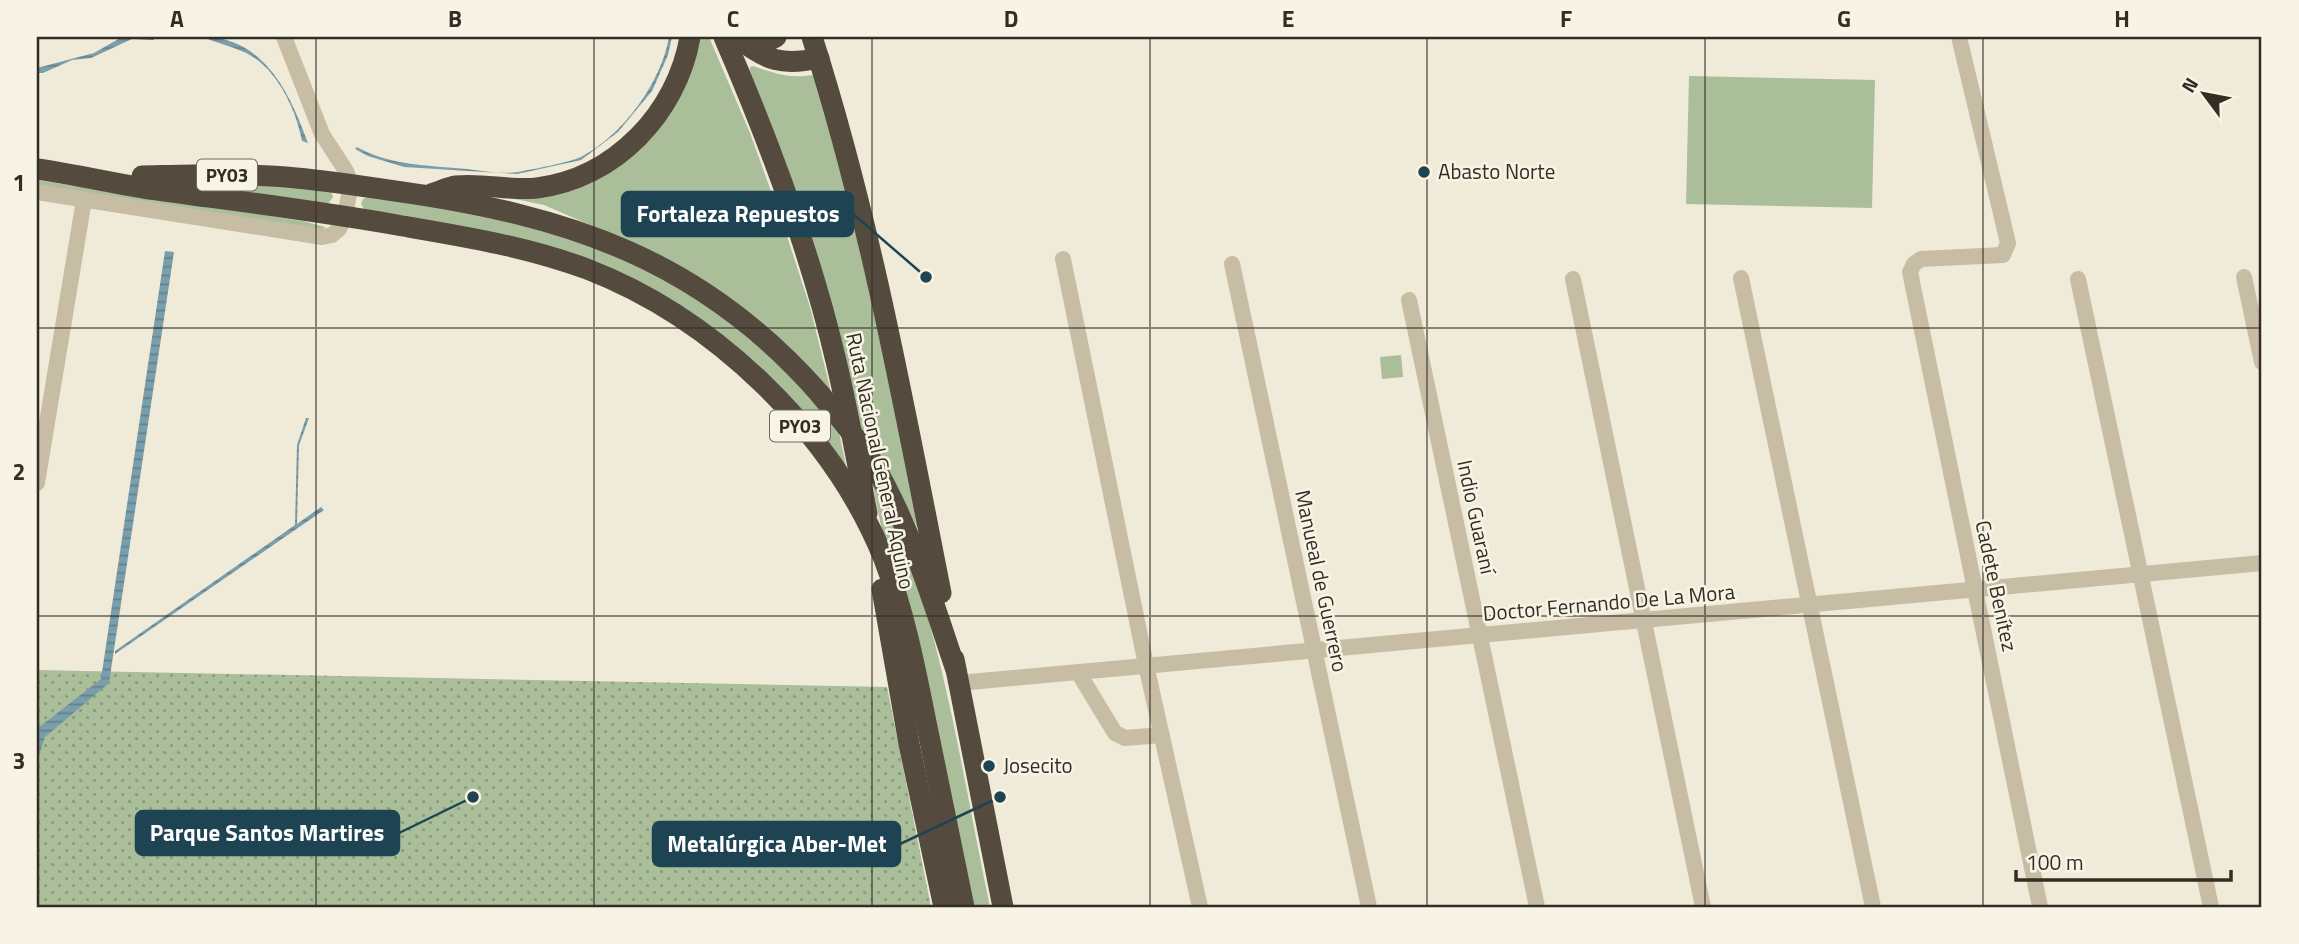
<svg xmlns="http://www.w3.org/2000/svg" width="2299" height="944" font-family="'Titillium Web',sans-serif">
<defs>
<pattern id="park-dots" width="8" height="8" patternUnits="userSpaceOnUse" patternTransform="scale(1.75)"><rect width="8" height="8" fill="#aabe9a"/><path d="M2 2h.1M6 6h.1" fill="none" stroke="#8b9b7d" stroke-width="1.8" stroke-linecap="round"/></pattern>
<pattern id="water-rules" width="6" height="5" patternUnits="userSpaceOnUse" patternTransform="scale(1.75)"><rect width="6" height="5" fill="#799eac"/><path d="M0 2.5h6" fill="none" stroke="#64818c"/></pattern>
</defs>
<rect width="100%" height="100%" fill="#f0ead9"/>
<g fill="#aabe9a">
<path d="M697,37H709L750,133L784,227L810,307L831,392L724,295L666,258L544,205L510,198L625,159Z"/>
<path d="M753,66C774,73 789,79 812,75L815,77L872,282L919,530L860,428L794,188L750,72V67Z"/>
<path d="M1689,76L1875,80L1872,208L1686,204Z"/>
<path d="M37,180L303,221L325,227L322,230L37,185Z"/>
<path d="M192,181L325,188L331,191L333,197L328,204L194,186Z"/>
<path d="M372,195L529,224L637,264L712,308L788,372L839,432L848,476L675,305L365,211L361,204L363,199Z"/>
<path d="M1401,355L1403,377L1382,379L1380,357Z"/>
<path d="M871,476C890,514 909,554 921,594C952,696 968,803 990,907H972L884,541Z"/>
</g>
<path fill="url(#park-dots)" d="M37,670L887,687L931,907H37Z"/>
<g fill="url(#water-rules)">
<path d="M122,37H157L153,40L132,39L91,58L72,60L43,73H37V68L94,53Z"/>
<path d="M203,37C266,37 291,97 308,143L302,141C296,109 276,66 244,52C231,46 216,43 203,37Z"/>
<path d="M669,37H672L668,55L652,91L618,132L581,160L517,174L404,167L368,156L355,149L357,147C387,164 420,165 455,168C475,169 498,175 518,172C533,169 568,163 581,157C623,135 661,83 669,37Z"/>
<path d="M165,251L174,252L109,683L45,737L37,761L38,728L101,679Z"/>
<path d="M306,418H309L299,445L297,524L321,507L324,510L115,654V651L295,525L297,445Z"/>
</g>
<g fill="none" stroke-linecap="round" stroke-linejoin="round">
<g stroke="#c7bda5" stroke-width="16">
<path d="M1959,37L2008,243L2003,255L1921,259L1914,264L1910,272L2040,907"/>
<path d="M37,192L322,237L332,235L339,229L345,215L351,185L346,171L322,134L284,37"/>
<path d="M1063,259L1146,665L1200,907"/>
<path d="M1232,264L1369,907"/>
<path d="M2244,277L2262,362"/>
<path d="M1741,278L1873,907"/>
<path d="M1573,279L1703,907"/>
<path d="M2078,279L2211,907"/>
<path d="M1409,300L1537,907"/>
<path d="M37,483L84,200"/>
<path d="M1078,672L1115,733L1125,738L1162,735"/>
<path d="M959,683L2262,563"/>
</g>
<g stroke="#544a3e" stroke-width="21">
<path d="M724,37C769,141 810,250 836,361C848,411 857,462 867,513"/>
<path d="M812,37C870,218 904,406 941,593"/>
<path d="M738,38C766,61 783,66 819,58"/>
<path d="M742,39C755,43 764,44 776,37"/>
<path d="M37,169C72,174 108,182 143,188C228,200 312,210 397,225C461,236 525,246 587,269C714,318 833,432 884,559C904,611 915,667 926,722C939,784 952,846 964,907"/>
<path d="M142,176C193,175 245,173 296,178C329,181 362,186 395,191C567,215 701,259 819,393C837,415 856,436 871,460C910,525 932,599 956,670"/>
<path d="M431,194C439,192 448,187 456,186C483,183 510,191 537,188C615,178 677,113 690,37"/>
<path d="M882,589L909,744L944,907"/>
<path d="M954,659L1003,907"/>
</g>
</g>
<path fill="none" stroke="#342d26" stroke-width="2" stroke-opacity="0.55" d="M316,37V907M594,37V907M872,37V907M1150,37V907M1427,37V907M1705,37V907M1983,37V907M37,328H2262M37,616H2262"/>
<g fill="#1e4453" stroke="#f8f4e5" stroke-width="2.5">
<circle cx="1424" cy="172" r="7"/>
<circle cx="989" cy="766" r="7"/>
</g>
<g text-anchor="middle" stroke-width="5" stroke-linejoin="round" paint-order="stroke">
<g fill="#f8f4e5" stroke="#6f695f" stroke-width="2">
<rect x="197" y="159.5" width="60" height="31" rx="5"/>
<rect x="770" y="410.5" width="60" height="31" rx="5"/>
</g>
<g font-size="19" font-weight="bold" fill="#342d26">
<text x="227" y="182">PY03</text>
<text x="800" y="433">PY03</text>
</g>
<g font-size="21" fill="#342d26" stroke="#f8f4e5" text-anchor="start">
<text x="1438" y="179">Abasto Norte</text>
<text x="1003" y="773">Josecito</text>
</g>
<g font-size="21" fill="#342d26" stroke="#f8f4e5">
<text transform="translate(880 461) rotate(78)" y="7">Ruta Nacional General Aquino</text>
<text transform="translate(1476 517) rotate(78)" y="7">Indio Guaraní</text>
<text transform="translate(1321 581) rotate(78)" y="7">Manueal de Guerrero</text>
<text transform="translate(1996 586) rotate(78)" y="7">Cadete Benítez</text>
<text transform="translate(1609 603) rotate(-5)" y="7">Doctor Fernando De La Mora</text>
</g>
</g>
<path fill="none" stroke="#1e4453" stroke-width="2.5" d="M926 277L853 214M473 797L399 833M1000 797L900 844"/>
<g fill="#1e4453" stroke="#f8f4e5" stroke-width="2.5">
<circle cx="926" cy="277" r="7"/>
<circle cx="473" cy="797" r="7"/>
<circle cx="1000" cy="797" r="7"/>
</g>
<g fill="#1e4453" stroke="#1e4453" stroke-width="2.5">
<rect x="622" y="192" width="231" height="44" rx="7"/>
<rect x="136" y="811" width="263" height="44" rx="7"/>
<rect x="653" y="822" width="247" height="44" rx="7"/>
</g>
<g font-size="23" text-anchor="middle" font-weight="bold" fill="#fff">
<text x="738" y="222">Fortaleza Repuestos</text>
<text x="267" y="841">Parque Santos Martires</text>
<text x="777" y="852">Metalúrgica Aber-Met</text>
</g>
<rect width="2299" height="944" fill="none" stroke="#f8f4e5" stroke-width="77"/>
<g transform="translate(2204 94) rotate(302)" stroke="#f8f4e5" stroke-width="5" paint-order="stroke">
<path d="M0-5L12 26L0 18L-12 26Z" fill="#342d26"/>
<text y="-10" font-size="19" font-weight="bold" text-anchor="middle" fill="#342d26">N</text>
</g>
<path d="M2016 870v10h215v-10" fill="none" stroke="#342d26" stroke-width="3.5"/>
<text x="2026" y="870" font-size="21" fill="#342d26" stroke="#f8f4e5" stroke-width="5" paint-order="stroke">100 m</text>
<rect x="38" y="38" width="2222" height="868" fill="none" stroke="#342d26" stroke-width="2.5"/>
<g font-size="23" text-anchor="middle" font-weight="bold" fill="#342d26">
<text x="177" y="27">A</text>
<text x="455" y="27">B</text>
<text x="733" y="27">C</text>
<text x="1011" y="27">D</text>
<text x="1288" y="27">E</text>
<text x="1566" y="27">F</text>
<text x="1844" y="27">G</text>
<text x="2122" y="27">H</text>
<text x="19" y="191">1</text>
<text x="19" y="480">2</text>
<text x="19" y="769">3</text>
</g>
</svg>
